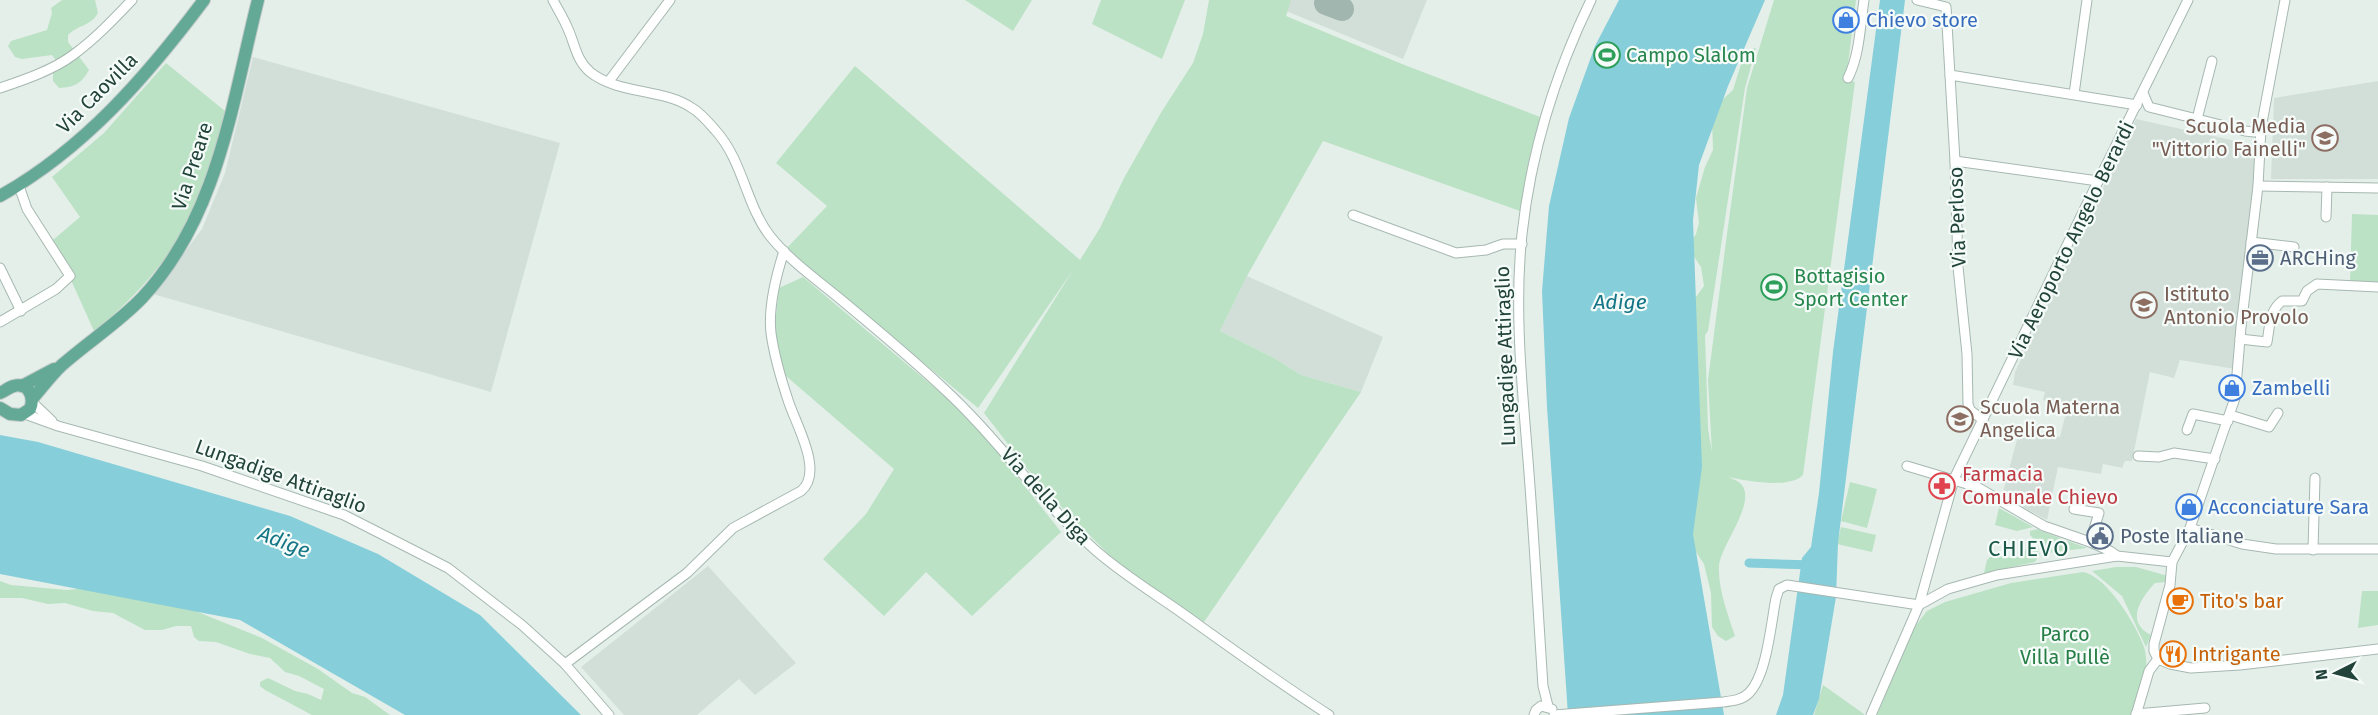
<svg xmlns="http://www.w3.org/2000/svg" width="2378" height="715" font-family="'Fira Sans',sans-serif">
<rect width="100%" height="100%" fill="#e4efea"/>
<g fill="#d2dfd9">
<path d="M1290,0H1427L1403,59L1286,11Z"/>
<path d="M253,57L560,143L491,392L153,294L202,229L225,173Z"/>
<path d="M2378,81V179H2271L2274,98Z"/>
<path d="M2136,119L2254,145L2255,199L2235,369L2180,360L2174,378L2150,372L2132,461H2125L2122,468L2103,464L2101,474L2058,467L2047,520L2002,496L2020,428L2060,437L2067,408L2043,400L2045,392L2013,385L2015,372Z"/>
<path d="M1247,276L1383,337L1361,392L1301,375L1274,358L1220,331Z"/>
<path d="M708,566L796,663L755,695L739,679L697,715H624L581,667Z"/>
</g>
<g fill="#bbe2c4">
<path d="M62,0H95L98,13C91,26 78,25 68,35V42L89,70C81,84 75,87 59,88L53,81V73L59,70L58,63L52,55L22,59L15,57L8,46L11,41L47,30L52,13L51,8Z"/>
<path d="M965,0H1032L1013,31Z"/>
<path d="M1101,0H1185L1162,59L1092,24Z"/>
<path d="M1209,0H1291L1286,16L1402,64L1540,117L1529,159L1520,211L1323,141L1247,276L1220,331L1274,358L1301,375L1361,392L1204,622L1124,568L1110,556L1038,483L984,413L1073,270L978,408L786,249L827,206L776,163L855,66L1080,260L1100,228L1124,178L1162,111L1193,63L1203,34Z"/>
<path d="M1774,0H1856L1846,80L1855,82L1803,475C1790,489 1747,481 1729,477C1732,479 1739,481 1741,484C1758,502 1719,547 1719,567C1718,589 1728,615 1735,636L1726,641L1718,636L1712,627L1711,593L1704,564L1694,549L1691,504L1695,482L1702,468L1699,462L1687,309L1704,286L1701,267L1693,255L1692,240L1696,234L1699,223L1696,198L1705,167L1713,150L1712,121L1721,101L1733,90L1745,51L1756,48L1745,88L1708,331L1705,335L1708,429L1712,452L1708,380L1727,234L1747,88Z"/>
<path d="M166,63L225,111C217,146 208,185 192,216C168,261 133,300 94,331L53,240L80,217L52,177L104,133Z"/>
<path d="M2352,214L2378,215V285L2350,283Z"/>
<path d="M803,277L972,419L1061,532L972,616L926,572L884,616L823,559L866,514L894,469L786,376L774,335L779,288Z"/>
<path d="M1850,482L1877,489L1867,528L1841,521Z"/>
<path d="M1999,508L2033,527L2017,531L1995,525Z"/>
<path d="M1841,527L1876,535L1872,552L1837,544Z"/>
<path d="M2038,529L2041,531L2087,548L2047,553L2030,535V531Z"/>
<path d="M2029,541L2040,554L2035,562L1984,573L1987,560L1993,554L2011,558L2023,556Z"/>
<path d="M2116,567H2136L2168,576L2166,582L2155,583C2140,599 2125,622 2151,635L2146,647L2122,596L2092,571Z"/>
<path d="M2083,572C2107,576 2136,625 2144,647C2146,653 2147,664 2146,670C2146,685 2137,701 2132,715H1877L1913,629L1927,611L1945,602L2011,583Z"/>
<path d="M0,581L11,585L67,590L85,588L183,606L262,638L318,669L352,693L365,697L390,715H312L265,690L260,686V682L268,678L295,691L308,694L321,700L324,689L299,676L285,672L270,658L250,654L216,642L199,641L194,637L191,626H176L162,630H145L113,613L93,611L65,603L48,604L22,598H0Z"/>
<path d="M2362,591H2378V625L2358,628Z"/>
<path d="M1823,685L1864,714V715H1814Z"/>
</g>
<g fill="#86ced9">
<path d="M1619,0H1765L1728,86L1699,165L1693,220L1702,467L1693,534L1724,715H1568L1547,407L1542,291L1549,206L1569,118L1595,46Z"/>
<path d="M1880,0H1905L1838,543L1836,597L1819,699L1813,715H1776L1783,695L1802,558L1811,547L1819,493L1833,352Z"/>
<path d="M0,435L38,442L290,516L378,554L480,615L581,715H405L240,620L0,574Z"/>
</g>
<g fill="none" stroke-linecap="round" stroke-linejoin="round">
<path stroke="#86ced9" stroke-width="9" d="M1749,563L1813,565"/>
<path stroke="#a0b6af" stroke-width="24" d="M1326,3L1342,9"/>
<g stroke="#a6b8b1" stroke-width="11">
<g id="minor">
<path d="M553,0C558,10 564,19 568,29C575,44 576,60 590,72C619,95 663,88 692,108C701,113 709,123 716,131C743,161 746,205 770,236C789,260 816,279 839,298C874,327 909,356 942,387C997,437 1038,499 1094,549C1121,573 1152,592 1182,613C1231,648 1279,683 1329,715"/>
<path d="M1917,0L1946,7L1955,161L1958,267L1967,354L1968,404L1970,410L1983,420"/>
<path d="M1950,75L2137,105"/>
<path d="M1848,78C1860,54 1860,26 1864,0"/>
<path d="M609,81L670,0"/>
<path d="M0,88C24,80 53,70 73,55C95,39 114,19 132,0"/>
<path d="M2143,93L2149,107L2245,131L2254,132L2261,128"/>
<path d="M2074,94L2087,0"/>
<path d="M2197,119L2212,61"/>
<path d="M1955,161L2098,181"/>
<path d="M2258,186L2378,188"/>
<path d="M1353,215L1456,253L1486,250L1503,244H1522"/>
<path d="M2326,217L2327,187"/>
<path d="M2251,242L2294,247"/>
<path d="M0,268L21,311"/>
<path d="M0,322L56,289L70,276L27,209L19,186"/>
<path d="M2240,339L2267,342C2270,326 2269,311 2282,301H2302L2307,291L2317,284L2378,287"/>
<path d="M32,402L52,421"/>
<path d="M25,414L58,426L202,466L344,515L409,548L448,568L522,625L565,664L609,715"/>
<path d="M2230,415L2269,427L2278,413"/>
<path d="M2187,430L2193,414L2228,421"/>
<path d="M2138,456L2159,457L2174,453L2215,459"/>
<path d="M1907,466L1977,487L2044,526L2090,542L2110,551L2117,556"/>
<path d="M2074,509L2099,513L2090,542"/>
<path d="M2190,528L2242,544L2276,549H2378"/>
<path d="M2313,550L2315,478"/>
<path d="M1919,605L1948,589L1997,575L2117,556L2172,562"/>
<path d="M2158,659L2154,651V644L2170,585L2172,562L2190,528L2235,398L2241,327L2258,186L2261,128L2285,0"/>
<path d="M2158,659L2170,664L2191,668L2240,665L2378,649"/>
<path d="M565,664L687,573L733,528L801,491C825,472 794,421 788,400C781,379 774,355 771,333C768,307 776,276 784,251"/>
<path d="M1548,706L1543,686C1538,611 1534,535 1528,460C1522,385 1514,309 1522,234C1531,152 1555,74 1591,0"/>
<path d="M2136,714L2205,708"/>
<path d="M1534,715L1536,710L1541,706L1552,709"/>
<path d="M1554,715L1723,702C1732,701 1742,700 1749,693C1767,675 1771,623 1776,598L1779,589L1787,585L1919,605"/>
<path d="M1871,715L1919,605L1954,479L2086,206L2188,0"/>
<path d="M2136,715L2149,671L2158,659"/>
</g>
</g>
<g stroke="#c1cac8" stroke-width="14">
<g id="major">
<path d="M0,196C84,149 147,76 204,0"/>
<path d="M22,386L54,369"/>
<path d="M0,393C5,391 9,387 14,386C28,382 35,397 30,409L21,415L10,414L0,408"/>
<path d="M32,399C42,388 51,375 62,365C88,342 118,323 142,298C218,217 232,103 258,0"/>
</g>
</g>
<use href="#minor" stroke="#fff" stroke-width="9"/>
<use href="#major" stroke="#64a996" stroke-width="12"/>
</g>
<defs>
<g id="shop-ring" transform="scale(1.35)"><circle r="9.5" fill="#f5fbf8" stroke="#3f7fe0" stroke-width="1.5"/><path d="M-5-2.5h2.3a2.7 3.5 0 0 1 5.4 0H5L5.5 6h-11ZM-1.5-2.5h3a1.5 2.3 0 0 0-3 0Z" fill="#3f7fe0"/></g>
<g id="stadium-ring" transform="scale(1.35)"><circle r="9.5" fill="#f5fbf8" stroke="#2e9e5b" stroke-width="1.5"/><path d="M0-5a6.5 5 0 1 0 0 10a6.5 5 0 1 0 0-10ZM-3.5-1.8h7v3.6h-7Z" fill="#2e9e5b"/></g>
<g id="school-ring" transform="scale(1.35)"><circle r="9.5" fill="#f5fbf8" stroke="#8d6e63" stroke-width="1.5"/><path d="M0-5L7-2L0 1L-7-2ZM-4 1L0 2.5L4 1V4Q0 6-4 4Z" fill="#8d6e63"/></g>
<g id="office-ring" transform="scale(1.35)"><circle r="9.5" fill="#f5fbf8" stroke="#5c6f8a" stroke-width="1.5"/><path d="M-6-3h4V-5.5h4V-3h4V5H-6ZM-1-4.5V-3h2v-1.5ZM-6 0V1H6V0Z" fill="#5c6f8a"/></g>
<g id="pharmacy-ring" transform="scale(1.35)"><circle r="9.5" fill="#f5fbf8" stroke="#e0444e" stroke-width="1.5"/><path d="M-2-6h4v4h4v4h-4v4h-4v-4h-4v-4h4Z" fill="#e0444e"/></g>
<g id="civic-ring" transform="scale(1.35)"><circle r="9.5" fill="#f5fbf8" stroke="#5c6f8a" stroke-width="1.5"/><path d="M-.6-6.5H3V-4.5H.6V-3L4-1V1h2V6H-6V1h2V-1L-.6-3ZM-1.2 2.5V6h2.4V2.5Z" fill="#5c6f8a"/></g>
<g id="cafe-ring" transform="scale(1.35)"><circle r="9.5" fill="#f5fbf8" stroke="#e8710a" stroke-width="1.5"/><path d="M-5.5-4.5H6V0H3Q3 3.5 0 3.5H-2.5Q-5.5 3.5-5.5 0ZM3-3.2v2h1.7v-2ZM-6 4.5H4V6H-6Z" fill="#e8710a"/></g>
<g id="restaurant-ring" transform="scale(1.35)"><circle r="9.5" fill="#f5fbf8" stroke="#e8710a" stroke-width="1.5"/><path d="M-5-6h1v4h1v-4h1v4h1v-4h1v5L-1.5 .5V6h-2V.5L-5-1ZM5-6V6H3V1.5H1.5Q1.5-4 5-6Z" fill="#e8710a"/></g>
</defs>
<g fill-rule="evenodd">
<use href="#shop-ring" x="1846" y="20"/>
<use href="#stadium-ring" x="1607" y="55"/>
<use href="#school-ring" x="2325" y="138"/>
<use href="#office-ring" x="2260" y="258"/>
<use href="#stadium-ring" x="1774" y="287"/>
<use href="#school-ring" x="2144" y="305"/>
<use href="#shop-ring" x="2232" y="388"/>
<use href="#school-ring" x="1960" y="419"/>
<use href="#pharmacy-ring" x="1942" y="486"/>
<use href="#shop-ring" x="2189" y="507"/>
<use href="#civic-ring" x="2100" y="536"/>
<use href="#cafe-ring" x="2180" y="601"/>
<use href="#restaurant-ring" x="2173" y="654"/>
</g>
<g text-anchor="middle" stroke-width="4.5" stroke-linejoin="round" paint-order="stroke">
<g font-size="20" fill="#366cbe" stroke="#f5fbf8" text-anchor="start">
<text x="1866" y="27">Chievo store</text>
<text x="2252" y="395">Zambelli</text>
<text x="2208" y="514">Acconciature Sara</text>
</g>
<g font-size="20" fill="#27864d" stroke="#f5fbf8" text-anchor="start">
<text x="1626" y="62">Campo Slalom</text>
<text x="1794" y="283">Bottagisio<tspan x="1794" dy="23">Sport Center</tspan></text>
</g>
<g font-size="20" fill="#214339" stroke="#f5fbf8">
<text transform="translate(97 93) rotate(-45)" y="7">Via Caovilla</text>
<text transform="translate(192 166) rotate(-72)" y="7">Via Preare</text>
<text transform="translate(1957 217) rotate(-92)" y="7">Via Perloso</text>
<text transform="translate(2071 240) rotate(-64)" y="7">Via Aeroporto Angelo Berardi</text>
<text transform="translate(1505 356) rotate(-92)" y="7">Lungadige Attiraglio</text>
<text transform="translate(281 476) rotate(20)" y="7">Lungadige Attiraglio</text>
<text transform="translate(1046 496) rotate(48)" y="7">Via della Diga</text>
</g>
<g font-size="20" fill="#785e54" stroke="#f5fbf8" text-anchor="start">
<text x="2306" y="133" text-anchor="end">Scuola Media<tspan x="2306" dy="23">"Vittorio Fainelli"</tspan></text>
<text x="2164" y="301">Istituto<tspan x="2164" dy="23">Antonio Provolo</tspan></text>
<text x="1980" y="414">Scuola Materna<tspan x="1980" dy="23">Angelica</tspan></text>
</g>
<g font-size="20" fill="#4e5e75" stroke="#f5fbf8" text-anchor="start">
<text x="2280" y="265">ARCHing</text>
<text x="2120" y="543">Poste Italiane</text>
</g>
<g font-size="20" fill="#be3a42" stroke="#f5fbf8" text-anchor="start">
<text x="1962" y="481">Farmacia<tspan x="1962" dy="23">Comunale Chievo</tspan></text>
</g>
<g font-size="20" fill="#c56008" stroke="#f5fbf8" text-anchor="start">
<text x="2200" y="608">Tito's bar</text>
<text x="2192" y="661">Intrigante</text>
</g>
<g font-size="20" fill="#267e46" stroke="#f5fbf8">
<text x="2065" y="641">Parco<tspan x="2065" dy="23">Villa Pullè</tspan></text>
</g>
<g font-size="21" font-style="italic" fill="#147586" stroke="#f5fbf8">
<text x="1620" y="309">Adige</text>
<text transform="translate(284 542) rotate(21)" y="7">Adige</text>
</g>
<g font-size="22" letter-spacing="1.5" fill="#1a5847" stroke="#f5fbf8">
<text x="2029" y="556">CHIEVO</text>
</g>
</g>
<g transform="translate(2336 673) rotate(264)" stroke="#f5fbf8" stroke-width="4.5" paint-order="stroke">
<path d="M0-4.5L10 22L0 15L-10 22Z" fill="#214339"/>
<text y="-9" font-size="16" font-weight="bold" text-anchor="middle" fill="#214339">N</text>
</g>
</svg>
